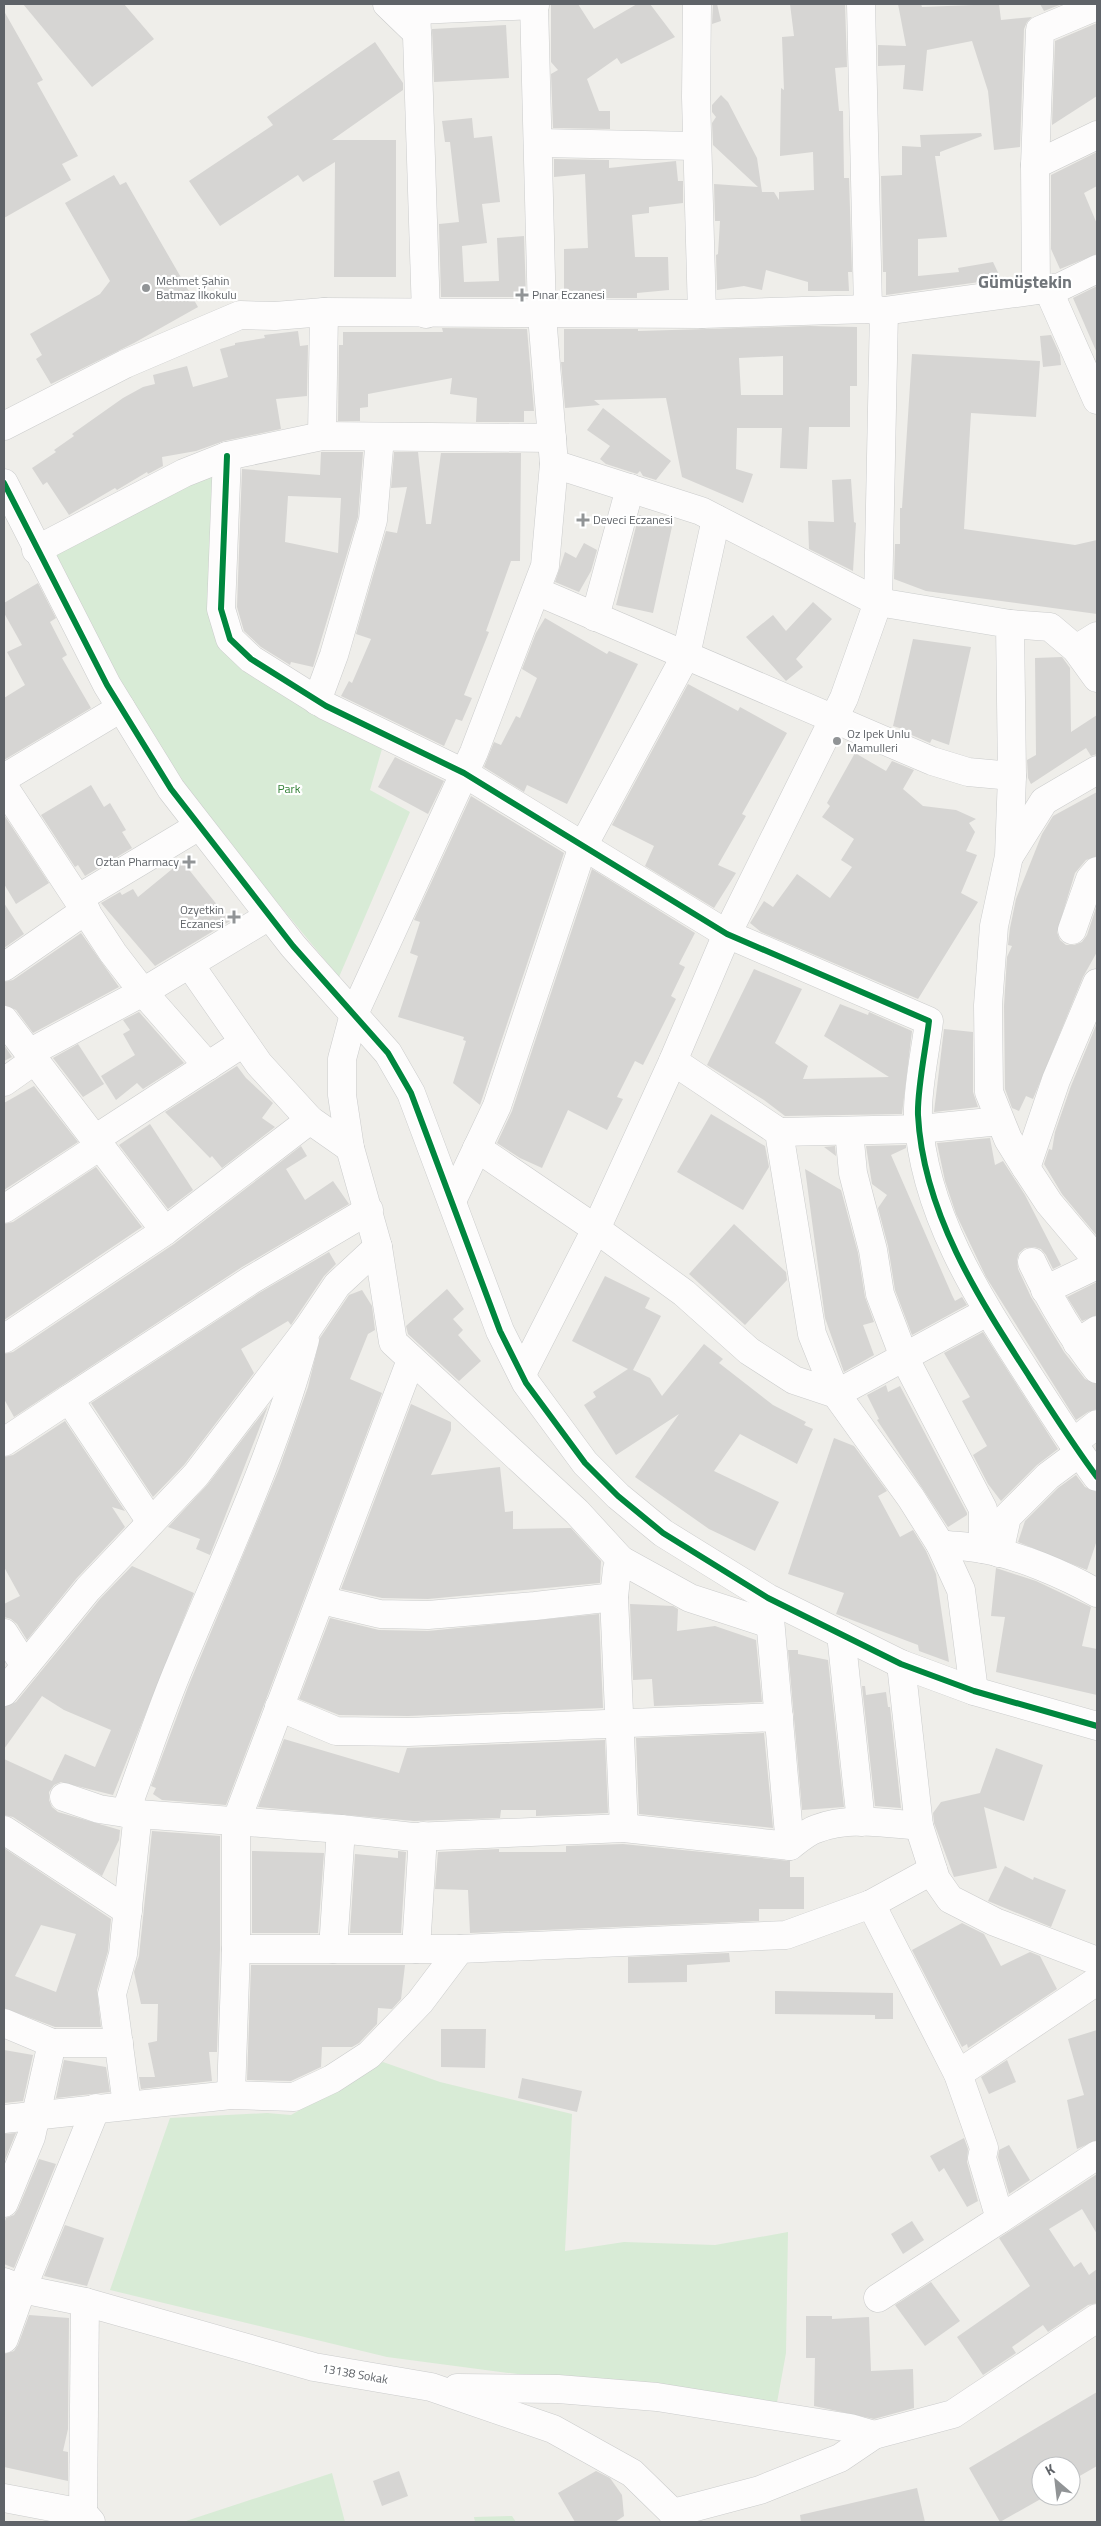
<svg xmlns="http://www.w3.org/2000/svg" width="1101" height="2526" font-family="'Titillium Web',sans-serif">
<rect width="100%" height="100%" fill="#efeeea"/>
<g fill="#d8ebd6">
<path d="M210,469L217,494L209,574L265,681L382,749L370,790L410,812L339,977L233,849L156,746L47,550Z"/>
<path d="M383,2062L440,2082L572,2114L565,2251L624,2242L715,2245L788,2232L786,2353L776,2408L387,2357L110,2290L170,2118L267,2113L291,2115Z"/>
<path d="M332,2473L345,2522H183Z"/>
<path d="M512,2516L516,2522H475L474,2517Z"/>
</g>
<g fill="#d6d5d3" fill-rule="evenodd">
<path d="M23,4H124L154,39L92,87Z"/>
<path d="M551,4H578L594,29L637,4H650L675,37L621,64L617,58L587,79L599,111H610V129L553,128L551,74L558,70L551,62Z"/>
<path d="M713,4H717L721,21L712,24Z"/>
<path d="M790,4H845L847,67L835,68L839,111H843L844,178H849L852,272H848L849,291H808V282L766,270L762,290L744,286L717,290L716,255L718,254L720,221H715L714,184L758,187L713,145L712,123L716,117L712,112V105L721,95L728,102L757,158L762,192H774L779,200V192L814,190L813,152L780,156L781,88L784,90L782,37L794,36Z"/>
<path d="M898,4H921L922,7L999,4L1001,20L1032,17L1027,22L1024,29L1020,147L994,150L988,91L972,41L927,50L923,91L903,89L905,65L878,66V45L906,46Z"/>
<path d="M1040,4H1062L1044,11Z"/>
<path d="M4,11L43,80L37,83L78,156L62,164L71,180L4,218Z"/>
<path d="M1097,23V96L1052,125L1055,41Z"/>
<path d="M506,25L509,78L434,82L432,29Z"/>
<path d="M375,42L403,83V90L332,140H396V277H334L335,162L303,182L298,175L220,226L189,181L273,125L267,117Z"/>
<path d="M472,118L474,138L492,136L500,202L482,204L487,243L462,246L464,282L499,281L497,238L524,236L526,297H441L439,224L459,222L450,142H445L442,121Z"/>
<path d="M981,133L982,136L940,152V156H935L947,237L918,239V276L959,272L958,268L993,262L1001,279L886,295V272H883L881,176L902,175V146L921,147L920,135Z"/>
<path d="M1097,152V186L1084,193L1097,224V254L1060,269L1051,249V175Z"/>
<path d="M554,159L609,160V168L676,161L678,181H683V203L649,207V213L632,215L635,257H668L669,290L637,293V298H564V249L588,248L585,174L554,177Z"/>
<path d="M114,175L120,185L126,182L198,307L134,343L51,384L36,359L42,355L30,334L100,294L110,281L65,203Z"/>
<path d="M1097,286V353L1073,298Z"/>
<path d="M810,326L857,327V386H850V427H809L807,469L780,468L782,428H737L736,469L753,474L743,503L682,477L666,398L594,400L600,405L565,408L561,362H564V329H638V331ZM783,356V395H741L739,358Z"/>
<path d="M442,328L527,329L534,411H524V422H476L477,398L450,394L452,378L368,394V407L360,408V421H338L339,345H343V332H443Z"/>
<path d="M298,331L300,346L308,345L307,396L276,399L281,429L224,441L196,451L162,457L163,466L148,474L147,472L117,490L115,488L69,515L47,482L43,485L32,468L56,452L54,450L74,436L72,434L123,398L143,387L155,384L153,375L187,366L193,387L228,377L220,349L235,345V343L265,338L264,335Z"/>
<path d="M1051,335L1060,355L1061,365L1043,367L1040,336Z"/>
<path d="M912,354L1040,361L1036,417L971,413L964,529L1075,545L1097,540V614L926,591L894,579L895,544H900V508H902Z"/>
<path d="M603,408L671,461L656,480L643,476L640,471L637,474L606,464L600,459L610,446L587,430Z"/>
<path d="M321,452H363L358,517L313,667L291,662L290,665L261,647L244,631L237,607L242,469L320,475ZM288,496L341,498L338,553L285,542Z"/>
<path d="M394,452H418L426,524H431L441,453H521L520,561H511L486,631L489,632L464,695L472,698L462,721L456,719L444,746L341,696L349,681L352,683L371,639L356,634L386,531L397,533L407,487L391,488Z"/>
<path d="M851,479L854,522L856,523L853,571L809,549L808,521L834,522L832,480Z"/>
<path d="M639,515L673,522L653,613L616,605Z"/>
<path d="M584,543L597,550L591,571L579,592L555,582L565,552L576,558Z"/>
<path d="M38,583L56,618L50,622L67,655L62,658L91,708L4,760V698L25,685L7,652L22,645L4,613V603Z"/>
<path d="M813,602L832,619L796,659L803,667L786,681L746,637L773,615L786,631Z"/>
<path d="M545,618L607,654L609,651L638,664L567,804L527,785L524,792L484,767L494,742L501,745L516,716L520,718L537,678L522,669L536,633Z"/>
<path d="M913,639L971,647L949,745L932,739L930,743L907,733L909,731L893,726Z"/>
<path d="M1062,657L1070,668L1071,732L1097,715V754L1091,756L1086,748L1031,784L1028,778L1027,760L1036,755L1035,658Z"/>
<path d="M688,684L738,711L740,707L787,733L742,814L746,816L718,865L736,873L714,908L645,866L654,846L612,825Z"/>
<path d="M855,753L886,771L892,761L914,770L903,789L923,806L956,810L976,819L969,823L975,832L966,851L977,855L961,893L978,902L918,999L761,932L750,923L764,901L773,907L797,874L830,898L852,867L841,860L854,839L822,817L830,806L827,803Z"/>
<path d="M395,757L444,781L428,814L378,787Z"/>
<path d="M91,785L104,807L110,803L126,830L122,832L132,848L85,876L78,865L75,867L41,815Z"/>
<path d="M1097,792V856L1086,860L1075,873L1057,932L1060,940L1066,945H1074L1082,942L1087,935L1097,905V952L1083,977L1033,1099L1026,1096L1019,1111L1012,1108L1005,1089L1004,1006L1007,957L1012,946L1008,945L1010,928L1016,899L1042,834L1053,816Z"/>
<path d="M471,796L564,853L480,1105L453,1083L466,1041L463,1040L464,1037L398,1017L418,956L410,953L420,922L414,920Z"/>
<path d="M4,815L49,883L16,904L4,884Z"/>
<path d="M182,861L230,921L155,966L101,903L120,892L122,895L133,889L138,897Z"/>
<path d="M592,869L695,933L679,964L685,967L671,996L676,999L643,1065L635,1061L617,1097L623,1099L607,1130L568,1110L542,1168L520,1158L497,1143L512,1111Z"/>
<path d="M4,903L24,934L4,948Z"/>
<path d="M81,933L119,987L33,1033L16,1010L4,1005V982L13,980Z"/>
<path d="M754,969L802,989L775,1043L808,1066L803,1079L889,1077L824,1036L840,1004L868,1015L869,1012L912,1031L902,1114L785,1116L764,1100L707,1065Z"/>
<path d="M139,1012L184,1063L143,1089L137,1083L116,1100L101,1076L135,1055L123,1034L130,1030L123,1020Z"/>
<path d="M1097,1023V1236L1062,1194L1044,1164L1049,1149L1052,1150L1055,1132L1071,1086Z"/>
<path d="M944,1029L973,1032V1092L978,1107L934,1112Z"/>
<path d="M78,1044L104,1084L83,1097L53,1058Z"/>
<path d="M4,1045L12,1057L4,1061Z"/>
<path d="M237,1066L246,1078L273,1103L262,1118L275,1127L222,1168L212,1156L210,1158L165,1112Z"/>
<path d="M34,1086L78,1142L4,1190V1103Z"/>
<path d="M711,1114L765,1146L769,1167L743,1210L677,1172Z"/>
<path d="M150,1124L193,1190L168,1209L119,1145Z"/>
<path d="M990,1138L995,1165L1003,1161L1025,1195L1061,1265L1053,1269L1046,1255L1041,1249L1034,1247L1025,1248L1019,1253L1017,1260L1018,1269L1031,1297L1064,1352L1085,1379L1097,1384V1409L1088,1412L1076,1420L986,1277L956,1214L945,1181L937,1143Z"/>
<path d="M906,1145V1148L891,1155L952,1295L955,1301L962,1297L967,1305L912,1335L895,1290L888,1246L878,1208L887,1195L872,1184L866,1146Z"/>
<path d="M301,1146L307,1156L286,1169L305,1200L333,1181L349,1204L242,1267L14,1417L4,1399V1354L13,1352L174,1244Z"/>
<path d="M835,1146L836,1156L824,1147Z"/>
<path d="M96,1167L142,1227L4,1320V1224L13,1222Z"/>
<path d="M805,1169L841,1190L858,1253L865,1297L874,1322L863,1325L874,1355L844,1372L825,1318Z"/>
<path d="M734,1224L786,1272L787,1280L745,1325L689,1274Z"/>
<path d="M329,1252L336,1264L324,1276L291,1325L288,1321L241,1349L254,1373L184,1465L153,1497L91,1403L259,1293Z"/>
<path d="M605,1276L650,1298L645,1308L661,1316L633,1370L650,1378L662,1396L704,1344L723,1359L719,1363L773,1405L806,1422L804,1425L813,1429L797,1464L740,1434L714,1471L779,1502L755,1551L709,1529L635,1477L679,1414L616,1455L584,1405L596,1397L593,1392L628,1369L572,1341Z"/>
<path d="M1097,1282V1315L1082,1321L1067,1297Z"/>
<path d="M447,1289L464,1309L453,1319L463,1330L458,1335L481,1361L459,1381L408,1334L406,1326Z"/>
<path d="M362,1290L372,1306L375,1330L368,1334L350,1379L382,1393L226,1805L162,1800L153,1794L156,1788L151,1786L188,1687L279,1469L308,1387L320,1338L349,1295Z"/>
<path d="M983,1332L1058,1449L1037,1465L1001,1501L988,1484L973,1455L987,1446L962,1401L970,1397L944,1353Z"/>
<path d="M886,1385L888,1392L900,1386L967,1513V1515L948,1527L877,1420L879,1419L867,1395Z"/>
<path d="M411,1404L451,1422V1430L431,1475L500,1467L505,1512L513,1511V1529L571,1528L601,1561L600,1583L428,1599L382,1598L341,1589Z"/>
<path d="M268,1406L210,1555L196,1549L200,1539L168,1527L208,1484Z"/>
<path d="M65,1421L125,1511L112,1507L125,1527L76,1579L27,1640L17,1624L11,1619L4,1617V1604L20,1596L4,1567V1457L13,1455Z"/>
<path d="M834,1438L854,1446L887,1491L878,1496L900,1537L913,1530L926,1551L936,1574L949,1662L919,1651L918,1645L836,1614L844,1593L788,1574Z"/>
<path d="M1076,1475L1085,1487L1097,1492V1540L1087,1570L1018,1542L1025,1521L1058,1488Z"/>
<path d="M132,1566L194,1593L113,1795L61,1782L54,1785L49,1792V1800L52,1807L58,1812L120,1830L119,1840L102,1876L13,1817L4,1815V1759L52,1781L65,1754L95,1767L111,1730L64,1710L42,1696L4,1749V1707L16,1702L100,1599Z"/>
<path d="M996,1568L1036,1581L1091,1607L1082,1646L1097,1649V1695L996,1672L1005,1617L991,1616Z"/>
<path d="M630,1604L673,1606L678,1609L677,1631L715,1626L756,1640L762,1702L654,1706L652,1679L633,1680Z"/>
<path d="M599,1614L603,1708L408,1716L339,1715L299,1699L330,1618L379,1630L428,1631Z"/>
<path d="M788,1650H798V1654L828,1660L844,1807L802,1810Z"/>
<path d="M862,1686H865L866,1695L886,1692L888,1707H890L901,1808L875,1806Z"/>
<path d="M764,1733L773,1828L639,1814L636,1738Z"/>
<path d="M284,1739L399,1773L407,1748L605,1740L608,1813L536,1816V1810H501L500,1818L414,1821L258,1807Z"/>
<path d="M996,1748L1043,1765L1024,1821L984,1807L997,1868L954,1877L934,1823L933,1813L941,1802L980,1793Z"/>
<path d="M152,1831L220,1836V1949L217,2052H209L212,2081L141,2089L139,2077H155L148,2043L157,2041L158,2004H141L134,1972L139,1956Z"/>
<path d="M623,1844L790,1861V1877H804V1909H759V1921L470,1933L468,1890L435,1889L438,1852L499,1849V1852H566V1846Z"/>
<path d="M4,1848L111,1919L108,1951L97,1990L101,2027H55L4,2008ZM41,1925L76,1934L56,1992L15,1976Z"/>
<path d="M252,1851L324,1853L318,1933H252Z"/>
<path d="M398,1851L406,1852L401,1933H350L355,1854L398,1858Z"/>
<path d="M1005,1866L1033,1880L1034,1877L1066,1890L1051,1927L988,1901Z"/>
<path d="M962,1923L984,1934L1001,1966L1030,1952L1040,1956L1057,1989L968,2048L967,2044L962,2047L912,1950Z"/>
<path d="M729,1953L730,1962L687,1965V1982L628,1983V1957Z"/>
<path d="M251,1965H405L401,1999L392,2009L378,2008L377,2024L359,2043L352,2047H322L321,2067L291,2081L247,2080Z"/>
<path d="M775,1991L893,1993V2019H875V2015L775,2014Z"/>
<path d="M441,2029H486L485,2068L441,2067Z"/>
<path d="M1097,2030V2140L1077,2149L1067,2100L1084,2095L1068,2039Z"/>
<path d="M4,2050L33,2055L23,2101L4,2103Z"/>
<path d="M64,2060L106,2067L110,2092L56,2098Z"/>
<path d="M1007,2060L1016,2082L989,2094L981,2077Z"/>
<path d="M522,2078L582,2091L577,2112L518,2098Z"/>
<path d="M16,2133L4,2162V2134Z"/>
<path d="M964,2138L968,2149L967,2162L978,2201L967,2207L944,2168L939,2172L930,2156Z"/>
<path d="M1009,2145L1030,2180L1009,2194L998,2157L999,2150Z"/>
<path d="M39,2159L56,2164L14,2268L4,2264V2224L6,2218L14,2215L18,2209Z"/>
<path d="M1097,2174V2234L1082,2209L1049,2229L1074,2267L1081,2262L1089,2275L1097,2269V2303L1088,2305L1048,2332L1043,2325L1012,2347L1016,2353L983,2375L957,2337L1030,2286L999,2238Z"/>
<path d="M912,2221L924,2240L903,2254L891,2234Z"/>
<path d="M65,2225L104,2238L87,2286L44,2276Z"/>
<path d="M931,2282L960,2321L925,2346L895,2305Z"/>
<path d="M29,2315L69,2318L68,2429L63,2451L68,2452V2481L4,2467V2354L14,2351L18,2345Z"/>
<path d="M806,2316H832V2319L869,2317L871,2371L913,2369L914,2408L874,2419L814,2406L815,2358H806Z"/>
<path d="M1097,2392V2466L1071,2481V2466H1041V2496H1046L1000,2522L969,2468Z"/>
<path d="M399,2471L408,2496L382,2506L373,2481Z"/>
<path d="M596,2471L610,2478L622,2495L624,2516L615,2522H575L558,2493Z"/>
<path d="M917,2488L925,2522H801L800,2515Z"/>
</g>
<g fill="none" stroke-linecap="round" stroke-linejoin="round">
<g stroke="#cbcccc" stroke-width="29">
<g id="minor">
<path d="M387,4L417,33"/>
<path d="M416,4L426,314"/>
<path d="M534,4L542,315L554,464L545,566L474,752L354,1014L342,1059V1095L350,1148L378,1247L393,1342L577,1512L621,1560"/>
<path d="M697,4L696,97L702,314"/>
<path d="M861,4L868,309"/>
<path d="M416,10L535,5"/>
<path d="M538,143L697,146"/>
<path d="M1035,165L1097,135"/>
<path d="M1048,289L1097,400"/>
<path d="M1036,290L1035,165L1040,30L1097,6"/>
<path d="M4,426L125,364L240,315L275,316L324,312L702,314L868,309L884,311L1060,287L1097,269"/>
<path d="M322,436L324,312"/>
<path d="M227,456L221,609L230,639L251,659L326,706L464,773L727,934L929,1021C926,1048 917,1089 918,1115C923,1212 978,1297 1029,1376C1051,1410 1073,1445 1097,1477"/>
<path d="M554,464L701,511L878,602L1010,624L1012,776L1009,856L994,926L988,1005L989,1092L1008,1139L1026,1168L1049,1203L1097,1260"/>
<path d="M36,550L184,473L227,456L322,436L552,438"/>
<path d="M536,591L932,761L968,772L1012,776"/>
<path d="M595,617L630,488"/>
<path d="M1010,624L1050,627L1076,649L1097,678"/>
<path d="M1076,649L1097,636"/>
<path d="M317,701L334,655L373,520L380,437"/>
<path d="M4,778L121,708"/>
<path d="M4,787L113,953L143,992L208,1066"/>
<path d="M1010,855L1044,801L1097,770"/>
<path d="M79,898L199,826"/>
<path d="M1072,930L1090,879L1097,871"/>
<path d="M190,965L259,1064L310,1120L350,1148"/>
<path d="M4,967L86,910"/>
<path d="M4,1020L165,1231L4,1339"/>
<path d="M29,1053L143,992L269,916"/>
<path d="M4,1082L35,1060"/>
<path d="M849,1131L853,1173L873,1250L880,1294L904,1357L983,1509V1549"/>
<path d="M779,1132L920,1129L1000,1121"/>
<path d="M95,1139L243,1043"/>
<path d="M477,1148L596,1229L684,1293L749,1351L794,1380L836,1394L812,1334L779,1132L673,1061"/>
<path d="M1026,1168L1056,1080L1097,983"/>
<path d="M452,1201L497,1106L583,846L686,655L716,519"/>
<path d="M4,1209L100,1146"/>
<path d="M165,1231L310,1120"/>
<path d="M1032,1262C1050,1300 1071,1336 1097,1369"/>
<path d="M1045,1290L1097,1265"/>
<path d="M1077,1343L1097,1330"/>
<path d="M522,1374L596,1229L673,1061L727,934L844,698L878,602L884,311"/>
<path d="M69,1399L251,1280L369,1210"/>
<path d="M4,1442L69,1399L151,1522"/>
<path d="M1073,1443L1097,1424"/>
<path d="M940,1544C954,1546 968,1546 982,1549C1019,1555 1065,1575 1097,1593"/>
<path d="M999,1553L1007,1517L1048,1476L1079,1453"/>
<path d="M321,1600L380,1614L428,1615L535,1606L614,1597"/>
<path d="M769,1607L790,1846"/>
<path d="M4,1633L25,1666"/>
<path d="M841,1634L861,1822"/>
<path d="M901,1664L919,1826L936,1879L950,1899L995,1922L1097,1961"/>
<path d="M974,1691L961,1590L940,1544L911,1498L836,1394L987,1312"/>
<path d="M4,1692L88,1589L196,1475L308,1328L337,1285L378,1247"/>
<path d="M279,1707L336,1731L408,1732L779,1717"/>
<path d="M64,1797L99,1809L125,1813L341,1829L413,1837L624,1828L790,1846C798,1840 807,1832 816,1829C848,1816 886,1823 919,1826"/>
<path d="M125,1813C144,1763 160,1712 181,1663C225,1557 275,1452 305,1340"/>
<path d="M624,1828L614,1597L617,1569L621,1560L690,1598L770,1624"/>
<path d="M4,1830L128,1911"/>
<path d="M871,1904L958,2074L984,2148L982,2158L1000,2219L878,2298"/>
<path d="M236,1949H460"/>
<path d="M333,1949L341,1829"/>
<path d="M416,1949L423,1836"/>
<path d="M4,2023L52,2043L31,2137L4,2203"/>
<path d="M52,2043H119"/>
<path d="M958,2074L1097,1981"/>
<path d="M231,2095L236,1949V1822L411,1360"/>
<path d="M127,2105L112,1994L123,1954L138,1813"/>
<path d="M4,2119L231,2095L294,2097L332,2079L369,2055L420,2002L460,1949L786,1935L871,1904L933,1870"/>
<path d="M1000,2219L1097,2155"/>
<path d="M4,2339L22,2289L96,2108"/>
<path d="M4,2498L83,2513L91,2522"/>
<path d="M83,2513L85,2302"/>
</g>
</g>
<g stroke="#cbcccc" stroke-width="29">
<g id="tertiary">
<path d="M4,483L107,685L171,789L293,946L388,1053L411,1093L500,1331L526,1383L585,1463L618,1496L663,1533L768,1598L901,1664L974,1691L1097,1726"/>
<path d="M4,2282L22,2289L85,2302L314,2367L431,2387L553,2429L632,2473L673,2513L675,2522"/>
<path d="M457,2388L558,2389L657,2397L850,2428L874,2435"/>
<path d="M673,2513L760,2490L840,2458L874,2435L953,2414L1097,2318"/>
</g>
</g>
<use href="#minor" stroke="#fdfcfc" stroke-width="28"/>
<use href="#tertiary" stroke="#fdfcfc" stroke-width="28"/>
<g stroke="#fff" stroke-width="9">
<g id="cycleway">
<path d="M227,456L221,609L230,639L251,659L326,706L464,773L727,934L929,1021C926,1048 917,1089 918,1115C923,1212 978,1297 1029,1376C1051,1410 1073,1445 1097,1477"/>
<path d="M4,483L107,685L171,789L293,946L388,1053L411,1093L500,1331L526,1383L585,1463L618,1496L663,1533L768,1598L901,1664L974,1691L1097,1726"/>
</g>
</g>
<use href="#cycleway" stroke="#00873e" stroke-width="6"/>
</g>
<g fill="#919496" stroke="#fff" stroke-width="2">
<circle cx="146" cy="288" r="5"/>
<path d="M519.5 287.5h5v5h5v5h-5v5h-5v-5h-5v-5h5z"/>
<path d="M580.5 512.5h5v5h5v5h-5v5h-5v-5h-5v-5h5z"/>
<circle cx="837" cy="741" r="5"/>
<path d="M186.5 854.5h5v5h5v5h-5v5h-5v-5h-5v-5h5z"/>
<path d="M231.5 909.5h5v5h5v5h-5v5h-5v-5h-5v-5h5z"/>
</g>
<g text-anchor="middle" stroke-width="4.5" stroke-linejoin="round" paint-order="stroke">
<g font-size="12" fill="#5f6368" stroke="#fff" text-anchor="start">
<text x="156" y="285">Mehmet Şahin<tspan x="156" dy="14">Batmaz İlkokulu</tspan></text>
<text x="532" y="299">Pınar Eczanesi</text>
<text x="593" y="524">Deveci Eczanesi</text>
<text x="847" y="738">Oz Ipek Unlu<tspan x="847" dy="14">Mamulleri</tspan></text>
<text x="179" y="866" text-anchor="end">Oztan Pharmacy</text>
<text x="224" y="914" text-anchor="end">Ozyetkin<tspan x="224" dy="14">Eczanesi</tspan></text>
</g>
<g font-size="12" fill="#348238" stroke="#fff">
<text x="289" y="793">Park</text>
</g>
<g font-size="12" fill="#5f6368" stroke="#fff">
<text transform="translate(355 2374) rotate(10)" y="4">13138 Sokak</text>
</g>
<g font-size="18" font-weight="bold" fill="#70757a" stroke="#fff">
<text x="1025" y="288">Gümüştekin</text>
</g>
</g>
<rect width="1101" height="2526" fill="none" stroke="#5f6368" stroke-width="10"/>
<g transform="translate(1056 2481) rotate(332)"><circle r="24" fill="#ffffff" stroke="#bfc1c3"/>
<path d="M0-4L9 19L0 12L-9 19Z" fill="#919496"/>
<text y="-8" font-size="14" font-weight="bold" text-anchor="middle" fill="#5f6368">K</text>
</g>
</svg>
